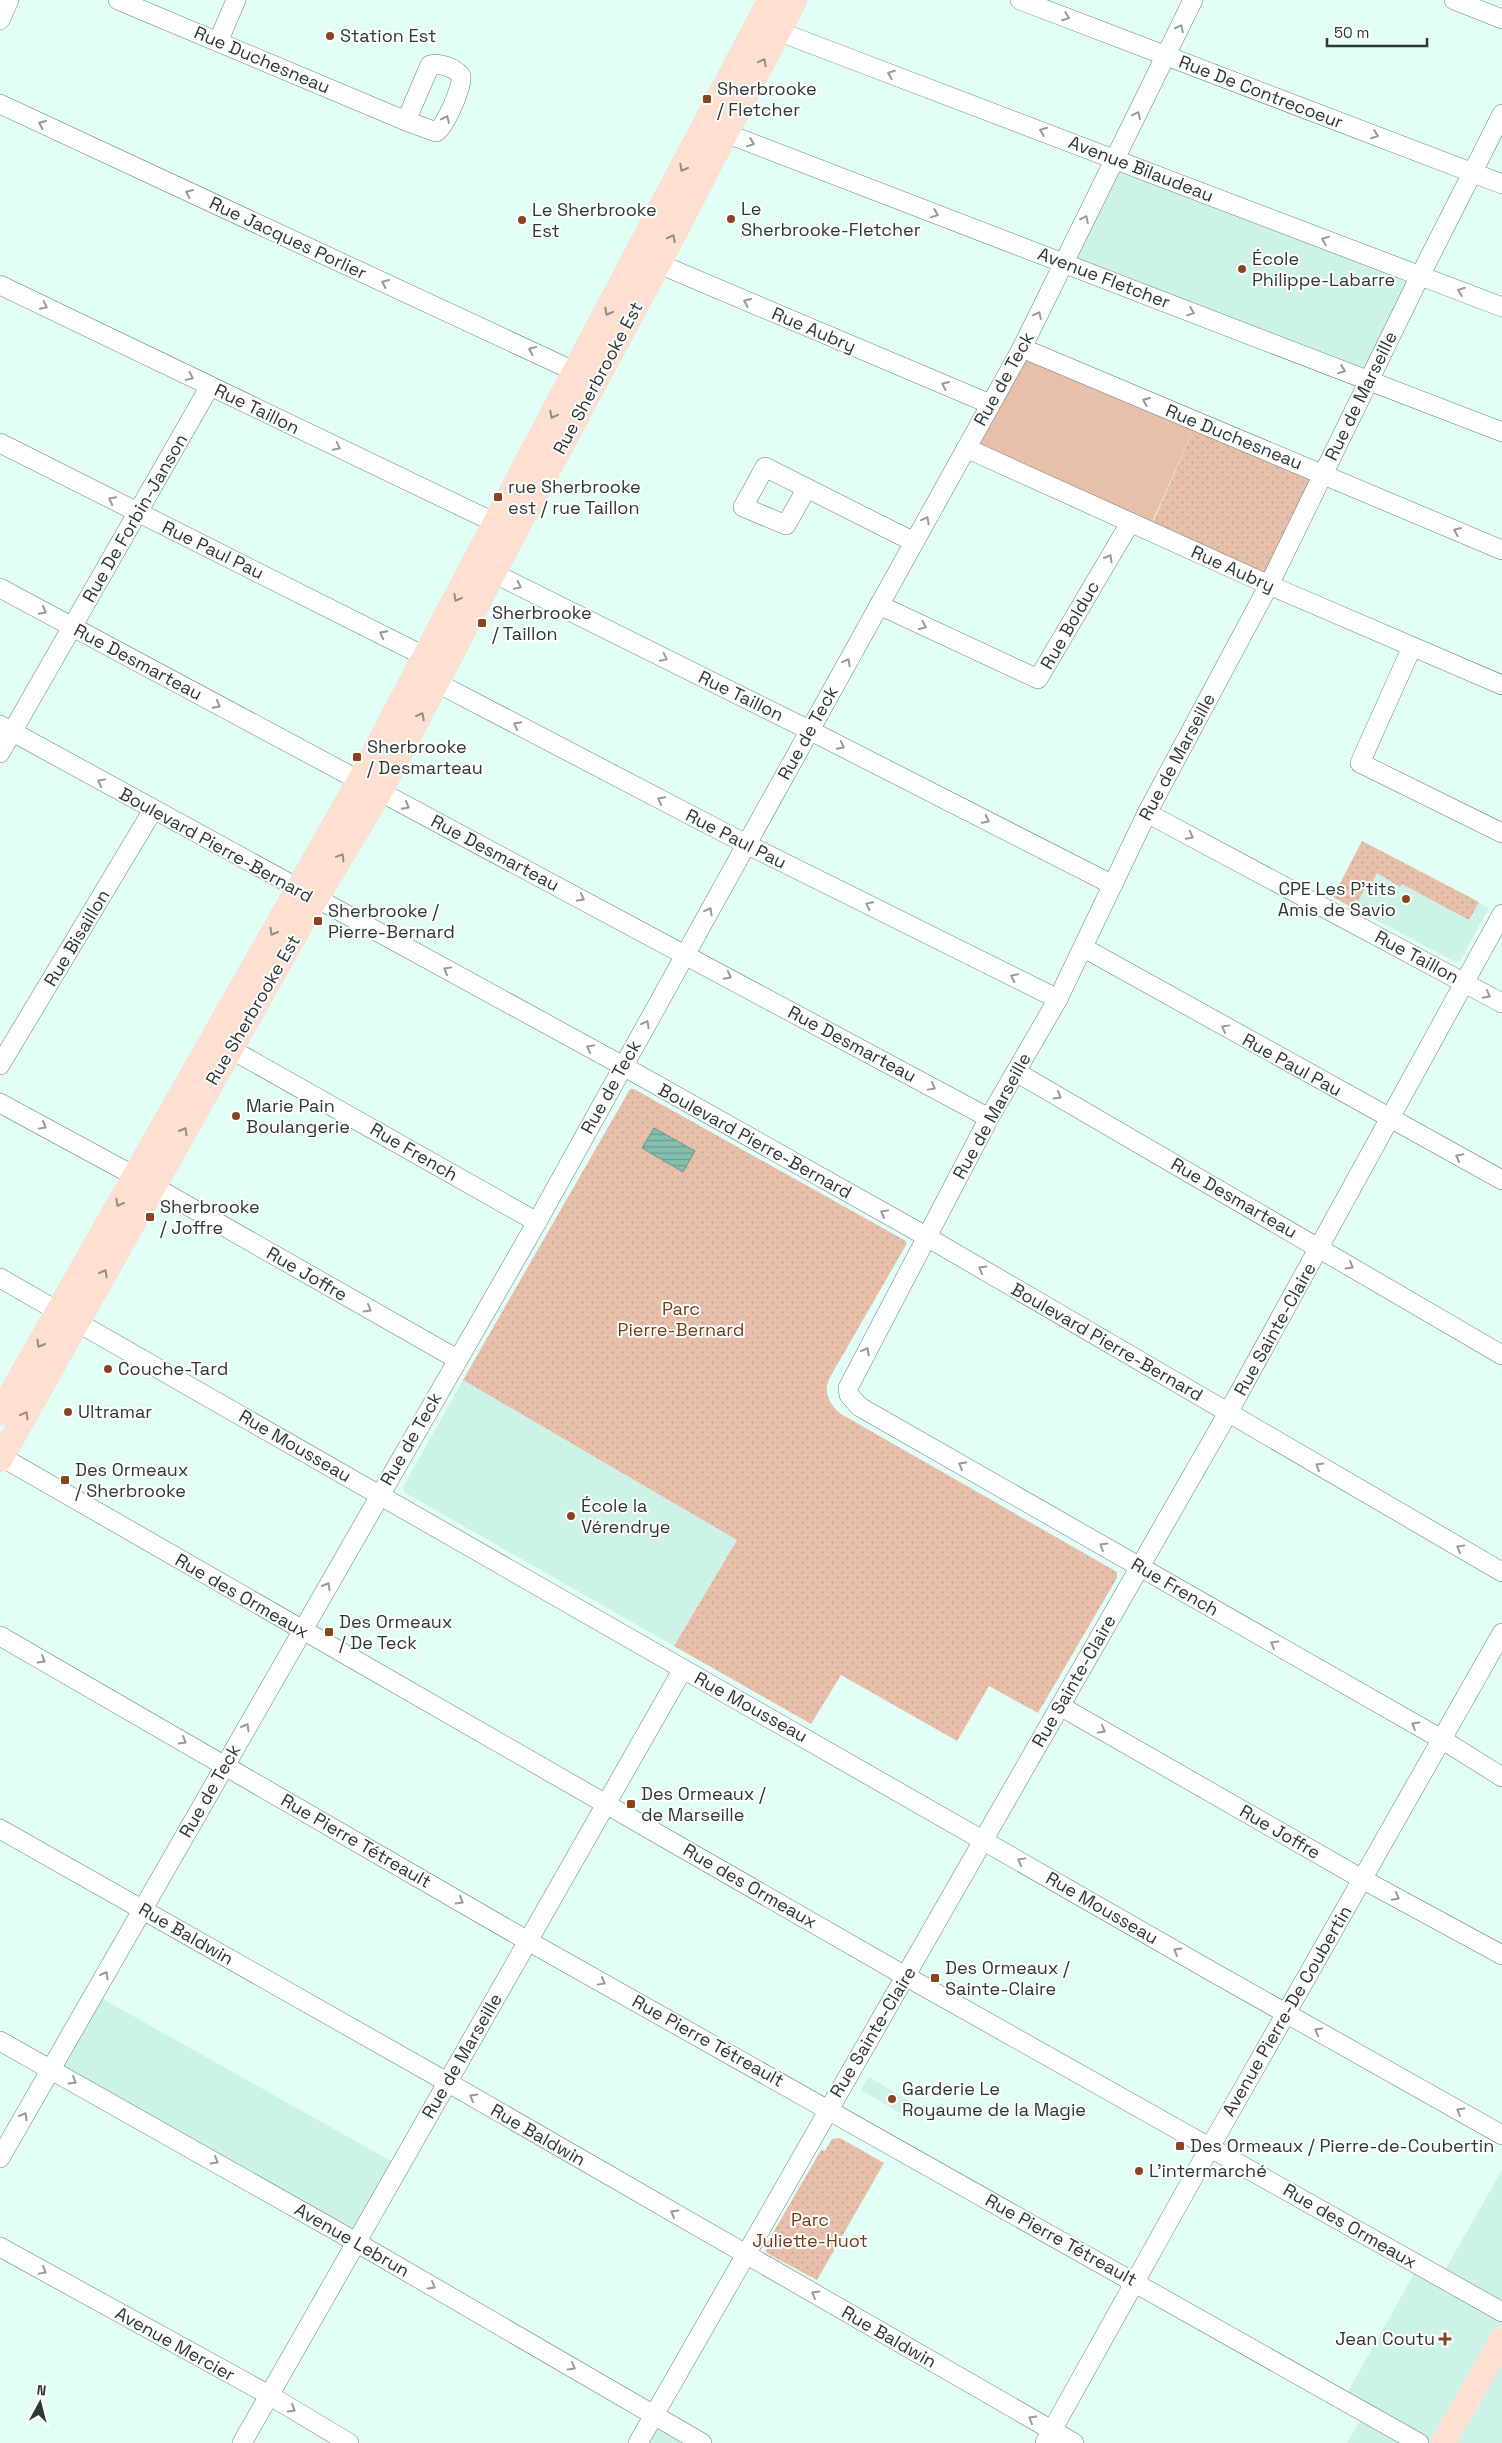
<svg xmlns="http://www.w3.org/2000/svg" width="1502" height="2443" font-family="'Space Grotesk',sans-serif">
<defs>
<pattern id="park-dots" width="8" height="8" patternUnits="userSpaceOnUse" patternTransform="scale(1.25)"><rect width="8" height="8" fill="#e7bfab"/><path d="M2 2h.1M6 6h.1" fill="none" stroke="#c6a594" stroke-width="1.8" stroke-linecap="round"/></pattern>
<pattern id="water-rules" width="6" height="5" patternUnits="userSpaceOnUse" patternTransform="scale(1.25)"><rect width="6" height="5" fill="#84beae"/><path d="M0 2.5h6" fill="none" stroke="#6c9b8e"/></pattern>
</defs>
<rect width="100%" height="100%" fill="#e2fff6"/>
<g fill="#cdf2e7">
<path d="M1115,159L1420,276L1369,381L1064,263Z"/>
<path d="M1362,841L1489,908L1460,961L1455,962L1333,897Z"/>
<path d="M463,1380L737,1540L674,1646L404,1492L403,1487Z"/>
<path d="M94,1994L400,2166L357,2242L51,2069Z"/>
<path d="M869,2077L916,2105L909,2118L861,2090Z"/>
<path d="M1502,2170V2443H1347L1365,2412L1343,2400L1419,2265L1441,2277Z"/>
<path d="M654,2415L702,2443H638Z"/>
</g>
<path fill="#e7bfab" d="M1022,348L1197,422L1148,531L966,448Z"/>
<g fill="url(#park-dots)">
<path d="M1197,422L1323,474L1269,585L1149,531Z"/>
<path d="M1362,841L1479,902L1469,920L1402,884L1400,887L1377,873L1368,890L1365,888L1358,901L1356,899L1351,907L1333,897Z"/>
<path d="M630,1089H634L906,1241V1245L829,1379C823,1393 830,1405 841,1414L1117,1572V1578L1038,1713L989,1686L957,1741L841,1675L811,1724L674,1646L737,1540L463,1380Z"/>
<path d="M840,2138L884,2163L817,2280L770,2255L766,2252V2245L821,2150L825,2151L832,2139Z"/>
</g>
<path fill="url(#water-rules)" stroke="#6a9689" d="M654,1128L695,1151L683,1172L642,1148Z"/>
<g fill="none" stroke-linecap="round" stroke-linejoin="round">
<g stroke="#67817a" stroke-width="20">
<g id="minor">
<path d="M118,0L406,121L436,132C445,127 463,86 461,76C455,68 440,62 430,65L406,121"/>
<path d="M1020,0L1502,184"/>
<path d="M1454,0L1502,19"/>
<path d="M0,20L9,0"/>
<path d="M767,27L1502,307"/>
<path d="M218,42L236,0"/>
<path d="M0,104L576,372"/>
<path d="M1502,114L1420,276L1269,585L1147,813L1058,999L989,1118L848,1388L849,1395L860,1407L1443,1740L1502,1777"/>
<path d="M715,129L1502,432"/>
<path d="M638,255L990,404"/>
<path d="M0,285L506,528"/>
<path d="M1022,348L1502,550"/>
<path d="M0,443L426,657"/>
<path d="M966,448L1269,585L1502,685"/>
<path d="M807,488L786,525L743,507L765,467L914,542"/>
<path d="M483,568L809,730L1113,885"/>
<path d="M0,588L989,1118"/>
<path d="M879,605L1038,679L1130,523"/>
<path d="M1412,647L1360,763L1502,833"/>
<path d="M424,676L746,844L1058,999"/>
<path d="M0,725L614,1061L915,1230L1502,1572"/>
<path d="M0,753L210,386"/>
<path d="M1147,813L1502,1003"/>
<path d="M1084,948L1502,1180"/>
<path d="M220,1043L537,1222"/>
<path d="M0,1065L153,810"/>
<path d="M1016,1072L1502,1355"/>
<path d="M0,1103L153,1186L457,1359"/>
<path d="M0,1278L1218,1975L1502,2135"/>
<path d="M0,1456L907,1977L1502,2312"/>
<path d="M0,1636L528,1941L1419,2443"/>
<path d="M1060,1706L1362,1879L1502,1955"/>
<path d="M0,1829L447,2082L1074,2443"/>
<path d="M0,2041L342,2234L702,2443"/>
<path d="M0,2158L537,1222L1022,348L1193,0"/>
<path d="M0,2247L269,2395L349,2443"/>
<path d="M242,2443L683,1669"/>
<path d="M638,2443L1228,1413L1502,914"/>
<path d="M1045,2443L1209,2149L1502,1633"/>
</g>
</g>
<g stroke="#e6e7e7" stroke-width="25">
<g id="major">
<path d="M0,1413L359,781L770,0"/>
<path d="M0,1460L308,912L380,792L515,532L658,265L795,0"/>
<path d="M1443,2443L1502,2339"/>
</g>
</g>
<use href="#minor" stroke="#fff" stroke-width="19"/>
<use href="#major" stroke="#fedfd0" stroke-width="24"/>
</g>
<defs><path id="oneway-chevron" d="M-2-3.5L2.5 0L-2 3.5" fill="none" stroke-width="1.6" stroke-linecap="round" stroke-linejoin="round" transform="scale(1.25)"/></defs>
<g stroke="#969c9a">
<use href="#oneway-chevron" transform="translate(1066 17) rotate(21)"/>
<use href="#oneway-chevron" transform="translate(1180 28) rotate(-64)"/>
<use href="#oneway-chevron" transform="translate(891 74) rotate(-159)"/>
<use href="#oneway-chevron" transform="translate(1137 115) rotate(-64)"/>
<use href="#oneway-chevron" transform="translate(446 119) rotate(-65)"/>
<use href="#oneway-chevron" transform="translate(42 124) rotate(-155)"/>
<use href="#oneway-chevron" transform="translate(1043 131) rotate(-159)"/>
<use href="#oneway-chevron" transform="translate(1375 135) rotate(21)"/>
<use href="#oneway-chevron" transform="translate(751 143) rotate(21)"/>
<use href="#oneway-chevron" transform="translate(189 193) rotate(-155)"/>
<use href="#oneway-chevron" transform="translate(935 214) rotate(21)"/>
<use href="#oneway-chevron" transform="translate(1085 219) rotate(-64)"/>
<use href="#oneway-chevron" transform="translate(1325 240) rotate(-159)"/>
<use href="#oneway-chevron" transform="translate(385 283) rotate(-155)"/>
<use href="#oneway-chevron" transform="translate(1461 291) rotate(-159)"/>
<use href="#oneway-chevron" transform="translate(747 302) rotate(-157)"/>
<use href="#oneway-chevron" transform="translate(44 306) rotate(26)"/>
<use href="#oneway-chevron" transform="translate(1191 312) rotate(21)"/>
<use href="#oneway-chevron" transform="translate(1038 315) rotate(-64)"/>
<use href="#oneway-chevron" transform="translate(532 350) rotate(-155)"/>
<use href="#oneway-chevron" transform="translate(1342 370) rotate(21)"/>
<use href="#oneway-chevron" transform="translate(190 377) rotate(26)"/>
<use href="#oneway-chevron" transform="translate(945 385) rotate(-157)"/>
<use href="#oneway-chevron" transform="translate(1146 401) rotate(-157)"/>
<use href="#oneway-chevron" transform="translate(337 447) rotate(26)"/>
<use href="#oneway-chevron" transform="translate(112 500) rotate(-153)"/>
<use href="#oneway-chevron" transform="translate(926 520) rotate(-61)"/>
<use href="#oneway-chevron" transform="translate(1457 531) rotate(-157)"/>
<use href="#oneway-chevron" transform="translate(1109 558) rotate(-60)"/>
<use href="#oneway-chevron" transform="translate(518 586) rotate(26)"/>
<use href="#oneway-chevron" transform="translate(43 611) rotate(28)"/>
<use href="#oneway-chevron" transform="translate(923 626) rotate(25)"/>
<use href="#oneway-chevron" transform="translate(383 634) rotate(-152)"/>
<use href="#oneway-chevron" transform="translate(664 658) rotate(26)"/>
<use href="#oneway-chevron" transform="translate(847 662) rotate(-61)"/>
<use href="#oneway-chevron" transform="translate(217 705) rotate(28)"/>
<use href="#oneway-chevron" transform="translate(517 725) rotate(-152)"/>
<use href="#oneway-chevron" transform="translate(841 746) rotate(27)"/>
<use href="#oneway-chevron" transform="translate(101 782) rotate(-151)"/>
<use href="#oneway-chevron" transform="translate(661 800) rotate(-152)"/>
<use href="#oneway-chevron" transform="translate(406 806) rotate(28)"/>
<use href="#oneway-chevron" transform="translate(986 820) rotate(27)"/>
<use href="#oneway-chevron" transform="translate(1190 836) rotate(28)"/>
<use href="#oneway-chevron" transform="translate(581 898) rotate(28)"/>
<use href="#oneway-chevron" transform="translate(869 905) rotate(-154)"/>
<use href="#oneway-chevron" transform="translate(709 911) rotate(-61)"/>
<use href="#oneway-chevron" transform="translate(447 970) rotate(-151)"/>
<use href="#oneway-chevron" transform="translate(728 976) rotate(28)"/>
<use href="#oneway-chevron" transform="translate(1014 977) rotate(-154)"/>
<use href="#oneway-chevron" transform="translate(1487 995) rotate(28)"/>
<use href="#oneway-chevron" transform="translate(646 1024) rotate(-61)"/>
<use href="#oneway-chevron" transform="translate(1225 1028) rotate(-151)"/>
<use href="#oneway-chevron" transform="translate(590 1048) rotate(-151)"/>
<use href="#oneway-chevron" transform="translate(932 1087) rotate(29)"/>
<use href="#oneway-chevron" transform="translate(1058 1096) rotate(30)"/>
<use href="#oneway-chevron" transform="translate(43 1126) rotate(29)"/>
<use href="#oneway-chevron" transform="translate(1459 1157) rotate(-152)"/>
<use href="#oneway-chevron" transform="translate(884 1213) rotate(-151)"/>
<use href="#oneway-chevron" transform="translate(1350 1266) rotate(30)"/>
<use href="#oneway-chevron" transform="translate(982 1269) rotate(-150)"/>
<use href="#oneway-chevron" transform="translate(368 1309) rotate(30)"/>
<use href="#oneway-chevron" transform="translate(866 1351) rotate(-62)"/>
<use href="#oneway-chevron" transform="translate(962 1465) rotate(-150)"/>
<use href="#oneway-chevron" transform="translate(1319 1466) rotate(-150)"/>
<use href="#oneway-chevron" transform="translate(1103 1546) rotate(-150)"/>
<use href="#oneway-chevron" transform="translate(1460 1548) rotate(-150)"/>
<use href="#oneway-chevron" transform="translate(327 1586) rotate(-60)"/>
<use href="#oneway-chevron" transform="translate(1274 1644) rotate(-150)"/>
<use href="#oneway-chevron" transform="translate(42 1660) rotate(30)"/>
<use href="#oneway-chevron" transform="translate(1415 1725) rotate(-150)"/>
<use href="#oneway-chevron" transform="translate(246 1727) rotate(-60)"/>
<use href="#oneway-chevron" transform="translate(1102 1730) rotate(29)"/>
<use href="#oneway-chevron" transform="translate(183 1741) rotate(30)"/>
<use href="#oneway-chevron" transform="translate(1021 1861) rotate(-151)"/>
<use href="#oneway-chevron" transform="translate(1396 1897) rotate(28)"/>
<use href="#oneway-chevron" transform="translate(460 1901) rotate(30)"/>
<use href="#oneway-chevron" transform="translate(1177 1951) rotate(-150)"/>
<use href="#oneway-chevron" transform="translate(105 1975) rotate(-60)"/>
<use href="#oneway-chevron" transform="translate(602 1982) rotate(29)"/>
<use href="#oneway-chevron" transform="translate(1318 2031) rotate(-151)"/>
<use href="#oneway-chevron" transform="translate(73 2081) rotate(30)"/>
<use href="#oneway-chevron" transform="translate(473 2097) rotate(-150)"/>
<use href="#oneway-chevron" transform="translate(1460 2111) rotate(-150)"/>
<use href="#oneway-chevron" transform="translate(24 2116) rotate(-60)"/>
<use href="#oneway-chevron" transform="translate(215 2161) rotate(30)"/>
<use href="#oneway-chevron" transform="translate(674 2213) rotate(-150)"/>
<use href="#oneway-chevron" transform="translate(43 2271) rotate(29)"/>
<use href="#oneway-chevron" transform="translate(432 2286) rotate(30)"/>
<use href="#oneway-chevron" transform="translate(815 2294) rotate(-150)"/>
<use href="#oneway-chevron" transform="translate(572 2367) rotate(30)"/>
<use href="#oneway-chevron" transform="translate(292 2409) rotate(31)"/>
<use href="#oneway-chevron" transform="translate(1032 2419) rotate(-150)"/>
</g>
<g stroke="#958c82">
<use href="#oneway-chevron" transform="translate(763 62) rotate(-62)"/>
<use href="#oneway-chevron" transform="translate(683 168) rotate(118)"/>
<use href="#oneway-chevron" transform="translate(672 238) rotate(-63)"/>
<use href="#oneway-chevron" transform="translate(608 312) rotate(118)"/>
<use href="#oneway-chevron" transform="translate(553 415) rotate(118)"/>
<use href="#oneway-chevron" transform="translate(457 598) rotate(118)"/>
<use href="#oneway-chevron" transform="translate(421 716) rotate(-62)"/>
<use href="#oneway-chevron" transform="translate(341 857) rotate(-59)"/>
<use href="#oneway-chevron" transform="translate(273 932) rotate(120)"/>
<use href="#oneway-chevron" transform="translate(184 1131) rotate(-60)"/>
<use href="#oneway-chevron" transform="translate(119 1203) rotate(119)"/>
<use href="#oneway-chevron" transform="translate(104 1273) rotate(-61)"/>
<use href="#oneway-chevron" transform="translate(40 1344) rotate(120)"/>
<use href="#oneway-chevron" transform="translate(25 1415) rotate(-61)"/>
</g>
<g fill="#8a451e" stroke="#fff" stroke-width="2">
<circle cx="330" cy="36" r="5"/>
<rect x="702" y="94" width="10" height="10" rx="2.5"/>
<circle cx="731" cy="219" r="5"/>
<circle cx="522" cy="220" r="5"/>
<circle cx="1242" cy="269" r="5"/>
<rect x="493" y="492" width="10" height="10" rx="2.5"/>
<rect x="477" y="618" width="10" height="10" rx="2.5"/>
<rect x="352" y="752" width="10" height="10" rx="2.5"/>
<circle cx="1406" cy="899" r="5"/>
<rect x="313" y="916" width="10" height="10" rx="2.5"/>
<circle cx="236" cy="1116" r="5"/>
<rect x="145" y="1212" width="10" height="10" rx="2.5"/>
<circle cx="108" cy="1369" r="5"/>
<circle cx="68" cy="1412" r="5"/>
<rect x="60" y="1475" width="10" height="10" rx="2.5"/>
<circle cx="571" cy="1516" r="5"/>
<rect x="324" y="1627" width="10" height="10" rx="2.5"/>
<rect x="626" y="1799" width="10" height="10" rx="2.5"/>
<rect x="930" y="1973" width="10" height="10" rx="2.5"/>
<circle cx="892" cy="2099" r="5"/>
<rect x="1175" y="2141" width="10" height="10" rx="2.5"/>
<circle cx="1139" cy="2171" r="5"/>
<path d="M1442.5 2331.5h5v5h5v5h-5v5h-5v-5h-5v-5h5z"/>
</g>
<g text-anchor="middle" stroke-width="4" stroke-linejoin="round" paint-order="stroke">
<g font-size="18" fill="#2c3834" stroke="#fff" text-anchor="start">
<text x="340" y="42">Station Est</text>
<text x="717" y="95">Sherbrooke<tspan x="717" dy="21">/ Fletcher</tspan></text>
<text x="741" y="215">Le<tspan x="741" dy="21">Sherbrooke-Fletcher</tspan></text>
<text x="532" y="216">Le Sherbrooke<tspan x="532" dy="21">Est</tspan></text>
<text x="1252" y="265">École<tspan x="1252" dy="21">Philippe-Labarre</tspan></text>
<text x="508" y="493">rue Sherbrooke<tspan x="508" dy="21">est / rue Taillon</tspan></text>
<text x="492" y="619">Sherbrooke<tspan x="492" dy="21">/ Taillon</tspan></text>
<text x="367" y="753">Sherbrooke<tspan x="367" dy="21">/ Desmarteau</tspan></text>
<text x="1396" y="895" text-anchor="end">CPE Les P'tits<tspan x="1396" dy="21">Amis de Savio</tspan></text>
<text x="328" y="917">Sherbrooke /<tspan x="328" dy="21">Pierre-Bernard</tspan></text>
<text x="246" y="1112">Marie Pain<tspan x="246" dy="21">Boulangerie</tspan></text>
<text x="160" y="1213">Sherbrooke<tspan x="160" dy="21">/ Joffre</tspan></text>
<text x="118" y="1375">Couche-Tard</text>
<text x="78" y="1418">Ultramar</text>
<text x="75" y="1476">Des Ormeaux<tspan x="75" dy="21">/ Sherbrooke</tspan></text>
<text x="581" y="1512">École la<tspan x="581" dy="21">Vérendrye</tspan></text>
<text x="339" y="1628">Des Ormeaux<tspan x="339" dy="21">/ De Teck</tspan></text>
<text x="641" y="1800">Des Ormeaux /<tspan x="641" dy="21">de Marseille</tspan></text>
<text x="945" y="1974">Des Ormeaux /<tspan x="945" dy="21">Sainte-Claire</tspan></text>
<text x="902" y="2095">Garderie Le<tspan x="902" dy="21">Royaume de la Magie</tspan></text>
<text x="1190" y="2152">Des Ormeaux / Pierre-de-Coubertin</text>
<text x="1149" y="2177">L'intermarché</text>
<text x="1435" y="2345" text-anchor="end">Jean Coutu</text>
</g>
<g font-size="18" fill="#2c3834" stroke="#fff">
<text transform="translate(262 60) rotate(23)" y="6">Rue Duchesneau</text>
<text transform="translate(1261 92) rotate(21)" y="6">Rue De Contrecoeur</text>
<text transform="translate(1141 169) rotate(21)" y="6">Avenue Bilaudeau</text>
<text transform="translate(288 238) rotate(25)" y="6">Rue Jacques Porlier</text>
<text transform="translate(1104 278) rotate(21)" y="6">Avenue Fletcher</text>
<text transform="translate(814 330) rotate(23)" y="6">Rue Aubry</text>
<text transform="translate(598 378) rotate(-62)" y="6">Rue Sherbrooke Est</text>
<text transform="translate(1004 379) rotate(-61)" y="6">Rue de Teck</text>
<text transform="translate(1361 396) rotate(-64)" y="6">Rue de Marseille</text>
<text transform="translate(257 409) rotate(26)" y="6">Rue Taillon</text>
<text transform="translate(1234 437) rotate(22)" y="6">Rue Duchesneau</text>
<text transform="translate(135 518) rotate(-60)" y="6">Rue De Forbin-Janson</text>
<text transform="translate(213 550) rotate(26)" y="6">Rue Paul Pau</text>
<text transform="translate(1233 569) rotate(24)" y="6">Rue Aubry</text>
<text transform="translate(1070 625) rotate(-60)" y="6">Rue Bolduc</text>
<text transform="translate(138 662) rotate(28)" y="6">Rue Desmarteau</text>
<text transform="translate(741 696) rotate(26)" y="6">Rue Taillon</text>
<text transform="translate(808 733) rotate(-61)" y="6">Rue de Teck</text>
<text transform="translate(1177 757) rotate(-62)" y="6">Rue de Marseille</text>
<text transform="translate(736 839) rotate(27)" y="6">Rue Paul Pau</text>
<text transform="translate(216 845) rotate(29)" y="6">Boulevard Pierre-Bernard</text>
<text transform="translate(495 853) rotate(28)" y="6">Rue Desmarteau</text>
<text transform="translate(77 938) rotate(-59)" y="6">Rue Bisaillon</text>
<text transform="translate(1417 957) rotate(28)" y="6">Rue Taillon</text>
<text transform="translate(253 1010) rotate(-60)" y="6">Rue Sherbrooke Est</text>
<text transform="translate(852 1044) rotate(28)" y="6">Rue Desmarteau</text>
<text transform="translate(1292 1065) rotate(29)" y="6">Rue Paul Pau</text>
<text transform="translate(611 1087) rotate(-61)" y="6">Rue de Teck</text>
<text transform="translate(992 1116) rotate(-61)" y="6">Rue de Marseille</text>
<text transform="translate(755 1141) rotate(29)" y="6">Boulevard Pierre-Bernard</text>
<text transform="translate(414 1152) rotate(30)" y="6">Rue French</text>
<text transform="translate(1234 1198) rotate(30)" y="6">Rue Desmarteau</text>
<text transform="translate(307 1274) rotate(30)" y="6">Rue Joffre</text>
<text transform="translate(1275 1329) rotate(-61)" y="6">Rue Sainte-Claire</text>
<text transform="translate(1107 1342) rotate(30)" y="6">Boulevard Pierre-Bernard</text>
<text transform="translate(411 1439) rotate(-60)" y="6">Rue de Teck</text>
<text transform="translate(295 1446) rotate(30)" y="6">Rue Mousseau</text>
<text transform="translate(1175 1587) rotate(30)" y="6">Rue French</text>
<text transform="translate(242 1596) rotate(30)" y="6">Rue des Ormeaux</text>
<text transform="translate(1074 1681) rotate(-60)" y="6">Rue Sainte-Claire</text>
<text transform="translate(751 1707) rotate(29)" y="6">Rue Mousseau</text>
<text transform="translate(210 1791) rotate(-60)" y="6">Rue de Teck</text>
<text transform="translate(1280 1832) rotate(30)" y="6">Rue Joffre</text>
<text transform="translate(356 1841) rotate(30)" y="6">Rue Pierre Tétreault</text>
<text transform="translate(750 1886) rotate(30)" y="6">Rue des Ormeaux</text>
<text transform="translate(1102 1908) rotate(30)" y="6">Rue Mousseau</text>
<text transform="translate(186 1934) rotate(30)" y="6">Rue Baldwin</text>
<text transform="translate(1287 2011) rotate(-60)" y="6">Avenue Pierre-De Coubertin</text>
<text transform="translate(873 2032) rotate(-59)" y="6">Rue Sainte-Claire</text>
<text transform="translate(708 2041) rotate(29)" y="6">Rue Pierre Tétreault</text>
<text transform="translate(462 2056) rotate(-60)" y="6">Rue de Marseille</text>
<text transform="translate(538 2135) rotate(30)" y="6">Rue Baldwin</text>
<text transform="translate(1350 2226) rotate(30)" y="6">Rue des Ormeaux</text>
<text transform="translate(352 2240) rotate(30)" y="6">Avenue Lebrun</text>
<text transform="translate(1061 2240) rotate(29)" y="6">Rue Pierre Tétreault</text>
<text transform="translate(889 2337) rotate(30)" y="6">Rue Baldwin</text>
<text transform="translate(175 2344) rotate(29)" y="6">Avenue Mercier</text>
</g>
<g font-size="18" fill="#763a19" stroke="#fff">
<text x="681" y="1315">Parc<tspan x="681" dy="21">Pierre-Bernard</tspan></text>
<text x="810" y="2226">Parc<tspan x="810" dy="21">Juliette-Huot</tspan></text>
</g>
</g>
<g transform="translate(40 2403) rotate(7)" stroke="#ffffff" stroke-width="4" paint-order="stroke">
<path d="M0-4L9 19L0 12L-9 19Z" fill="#2c3834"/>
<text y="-8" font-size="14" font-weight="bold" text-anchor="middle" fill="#2c3834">N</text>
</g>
<path d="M1327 38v8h100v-8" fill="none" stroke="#2c3834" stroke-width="2.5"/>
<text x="1334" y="38" font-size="15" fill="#2c3834" stroke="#ffffff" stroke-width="4" paint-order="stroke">50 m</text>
</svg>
